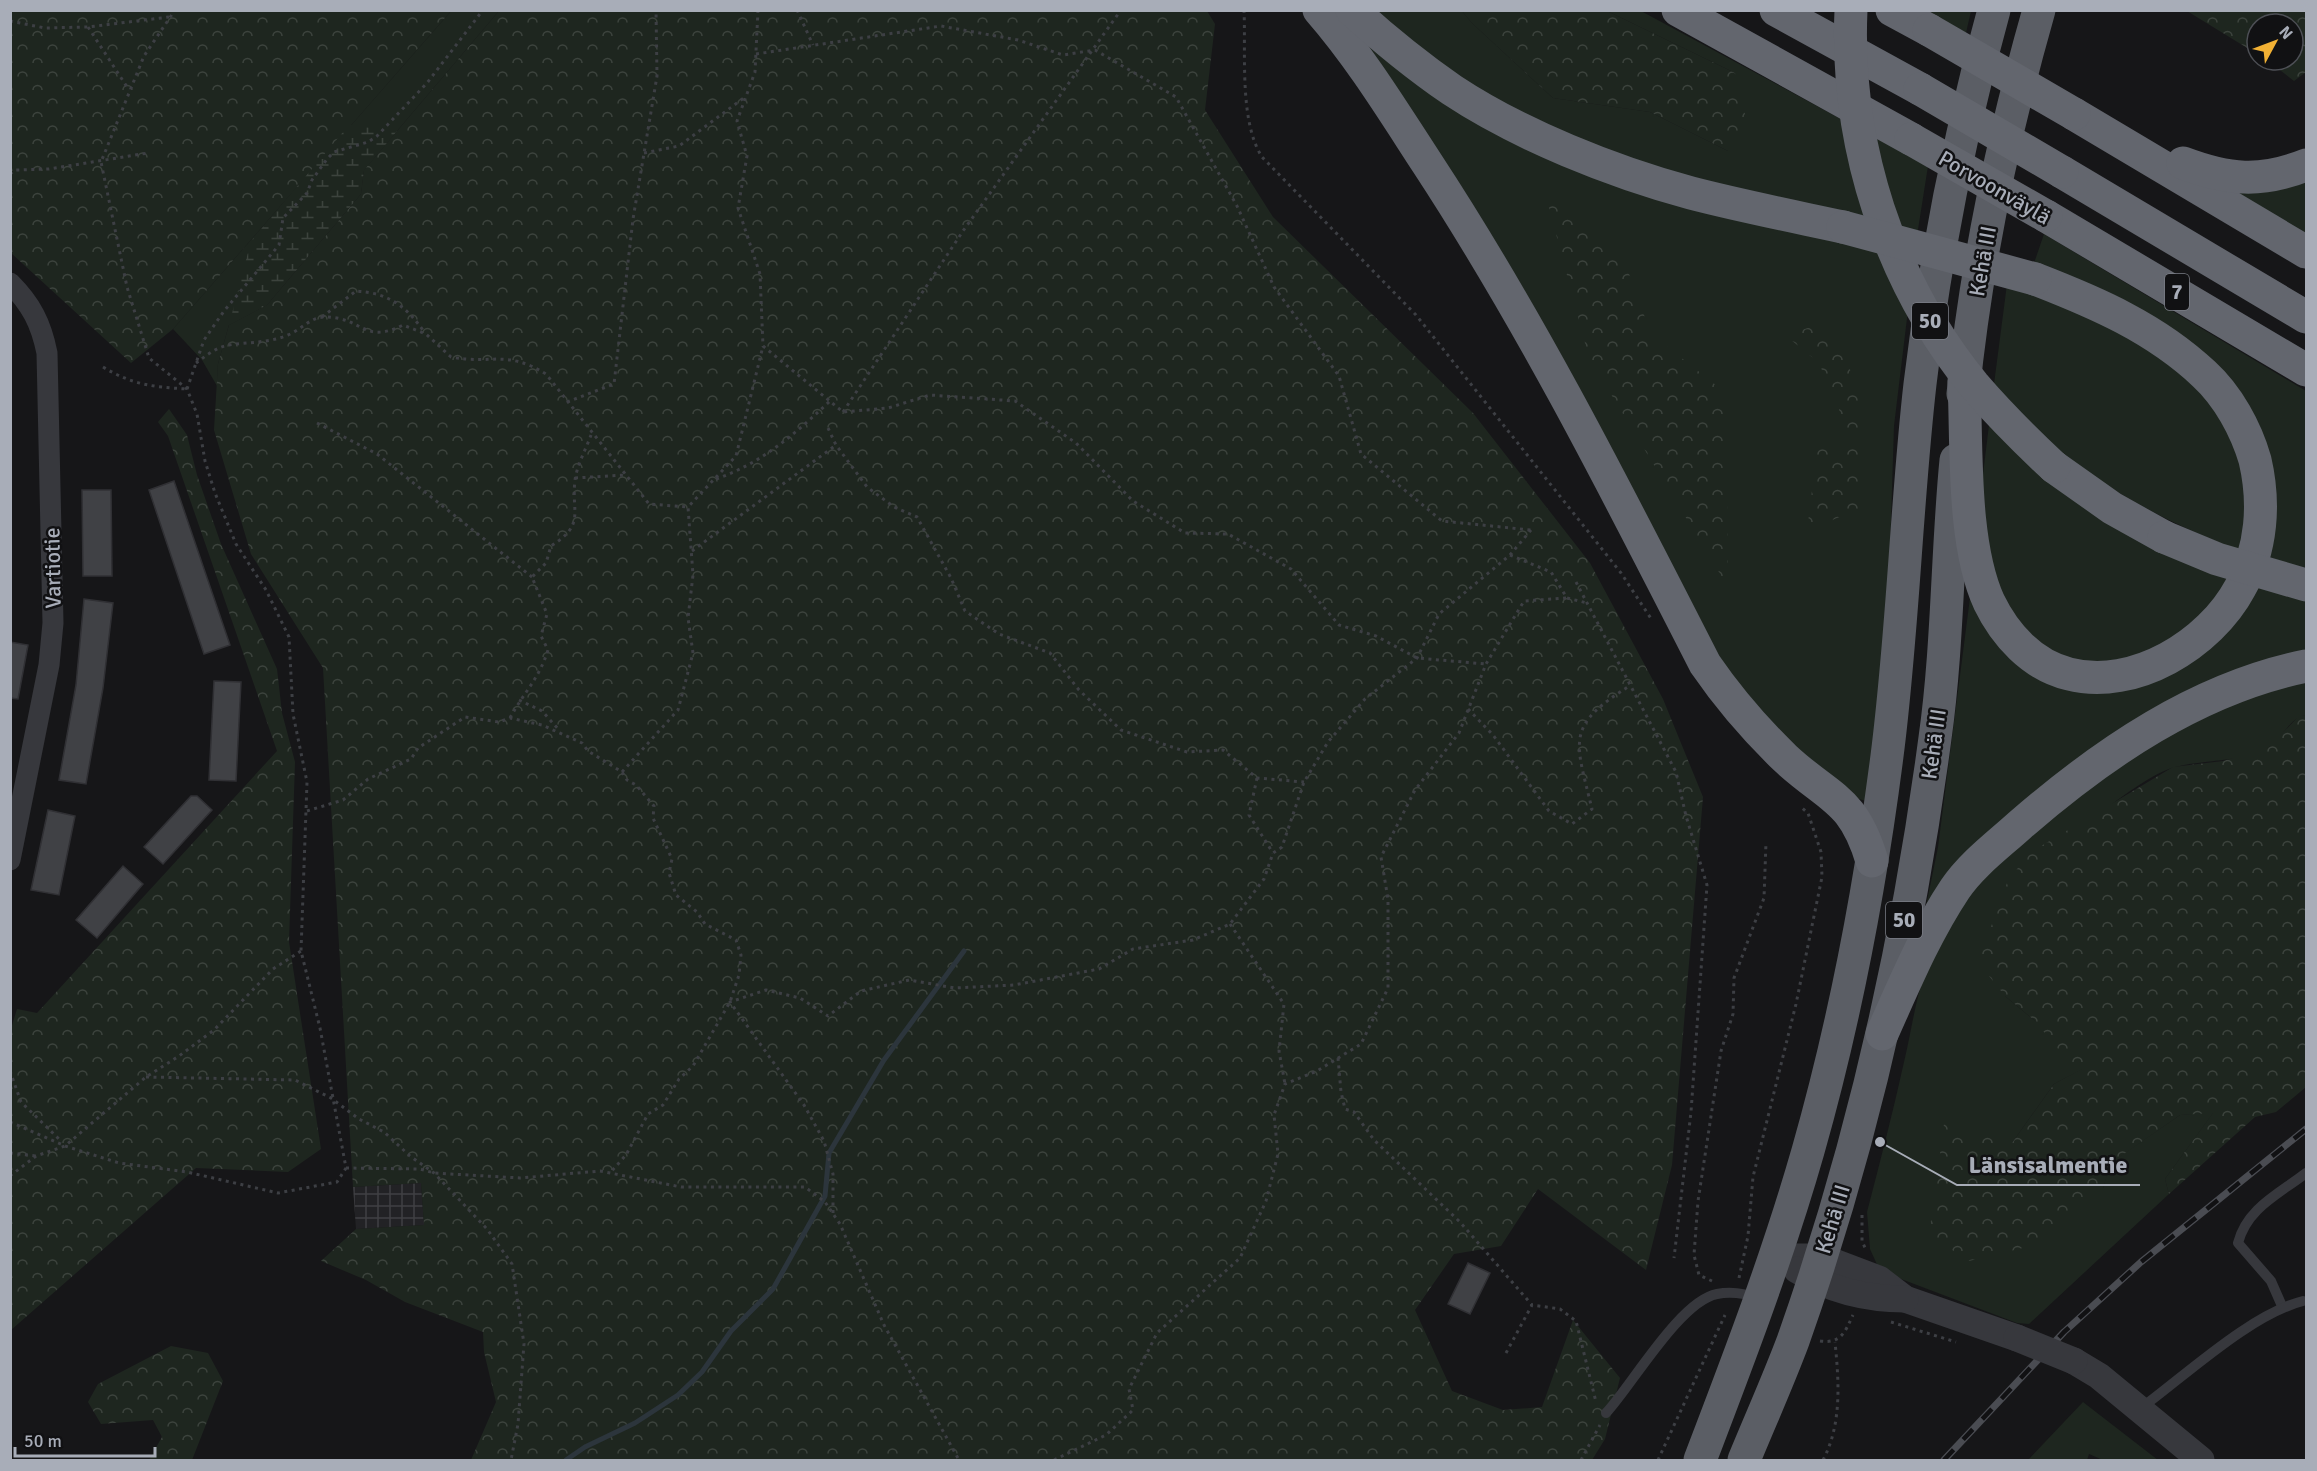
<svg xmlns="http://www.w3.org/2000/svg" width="2317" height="1471" font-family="Signika,sans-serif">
<defs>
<pattern id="industrial-grid" width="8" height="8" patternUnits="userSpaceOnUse" patternTransform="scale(1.5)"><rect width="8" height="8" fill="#222225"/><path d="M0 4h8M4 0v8" fill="none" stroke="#3f3f43"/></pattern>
<pattern id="forest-crowns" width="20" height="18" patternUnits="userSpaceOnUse" patternTransform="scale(1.5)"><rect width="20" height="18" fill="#1e261f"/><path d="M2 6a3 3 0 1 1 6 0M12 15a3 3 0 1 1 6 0" fill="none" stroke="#3c433d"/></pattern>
<pattern id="wetland-marsh" width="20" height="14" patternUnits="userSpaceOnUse" patternTransform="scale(1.5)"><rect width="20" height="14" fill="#1e261f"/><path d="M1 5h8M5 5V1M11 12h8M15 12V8" fill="none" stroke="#3c433d"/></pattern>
</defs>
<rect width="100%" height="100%" fill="#161618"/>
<path fill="url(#industrial-grid)" d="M421,1183L424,1225L356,1229L353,1187Z"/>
<g fill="#1e261f">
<path d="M451,11H499L364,170L267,305L229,325L218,364L217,386L202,360L173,329Z"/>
<path d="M1370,11H1462L1472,23L1553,98L1650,112L1728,151L1735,73L1607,11H1641L1928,166L1917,236L1611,158L1519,117L1417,50Z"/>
<path d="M1928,11H1971L1966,33Z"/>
<path d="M1347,24L1475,115L1878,251L1908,310L1894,426L1887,648L1869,802L1853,797L1842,788L1742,697Z"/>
<path d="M2306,177V238L2217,186Z"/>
<path d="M2044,234L2306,391V568L2264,559L2253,420L2033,266Z"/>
<path d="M2007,284L2068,302L2161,354L2223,416L2247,475L2243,552C2170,524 2099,488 2041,435C2024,420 2009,401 1994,384Z"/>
<path d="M1989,425L2230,579L2213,606L2167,646L2108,665L2053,655L2012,616L1993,573L1983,511V474Z"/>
<path d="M1972,582L1982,606L2093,688L2252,586L2306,599V657L2189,701L1922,926L1938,847Z"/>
<path d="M2306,679V715C2289,718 2283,738 2269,747C2245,762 2201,760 2175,767C2153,773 2123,796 2104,810L2005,996L2034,1020L2083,1069L2054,1084L2012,1143L2103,1188L2110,1163L2180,1115L2214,1112L2165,1179L2169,1194L2029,1324L2017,1323L1880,1271L1870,1249L1867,1212C1880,1162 1893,1112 1904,1062C1911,1033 1915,1001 1925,973C1964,859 2123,753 2229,705C2254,694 2281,687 2306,679Z"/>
<path d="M2083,1402L2158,1460H2103L2089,1454L2087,1460H2028Z"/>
</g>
<g fill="url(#forest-crowns)">
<path d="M10,11H451L173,329L131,363L11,253Z"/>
<path d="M499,11H1207L1215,24L1205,110L1273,217L1473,413L1590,563L1663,699L1703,797L1672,1165L1646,1270L1538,1189L1501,1246L1454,1254L1415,1310L1452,1391L1503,1410L1542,1407L1573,1320L1620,1378L1605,1439L1592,1460H471L496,1402L484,1352L483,1332L405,1302L366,1280L321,1261L356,1229L424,1225L421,1183L353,1187L323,668L251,554L214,430L218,364L229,325L267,305L361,194L364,170Z"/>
<path d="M1462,11H1607L1735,73L1746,118L1738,149L1728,151L1650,112L1553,98L1472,23Z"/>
<path d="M2187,11H2306V72L2294,81L2267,60H2293V24H2257V54Z"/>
<path d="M1547,200L1566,202L1628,271L1651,334L1726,393L1728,587L1589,358Z"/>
<path d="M1824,323L1858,384V509L1807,531L1817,449L1845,450L1838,402L1818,362L1785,335Z"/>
<path d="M169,409L187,435L197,475L221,544L277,669L282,713L295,762L289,942L321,1149L288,1172L196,1168L11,1330L10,1032L17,1009L37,1013L277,751L168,436L158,422Z"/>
<path d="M2306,715V1087L2276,1112L2255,1117L2169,1194L2165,1179L2213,1113L2180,1115L2111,1163L2103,1188L2073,1216L2027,1247L1969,1261L1929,1235L1944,1124L2012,1143L2054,1084L2082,1069L2071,1065L2034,1020L2005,996L1978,962L2007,883L2028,854L2173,767L2223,761L2269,747L2299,716Z"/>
<path d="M171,1346L208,1353L223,1381L192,1460H149L162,1437L153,1420L101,1424L88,1402L98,1384Z"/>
</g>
<path fill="url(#wetland-marsh)" d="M349,125L397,131L364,170L361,194L267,305L229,325L251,241Z"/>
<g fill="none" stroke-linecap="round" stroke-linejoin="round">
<path stroke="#2c353c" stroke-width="5" d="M566,1460L585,1447L635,1423L678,1395L702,1372L731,1331L773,1289L825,1196L829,1153L884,1060L964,951"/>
</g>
<g fill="#404145" stroke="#303034" stroke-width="1.5">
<path d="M174,481L230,645L204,654L149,490Z"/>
<path d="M82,490H111L112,576H83Z"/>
<path d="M84,599L113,603L103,688L86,784L59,780L76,685Z"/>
<path d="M10,642L28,645L18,699L10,698Z"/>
<path d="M214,681L241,682L236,781L209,780Z"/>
<path d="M191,796H197L212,810L163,864L144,847Z"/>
<path d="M48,810L75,816L59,895L31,890Z"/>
<path d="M123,866L143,884L97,938L76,920Z"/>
<path d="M1468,1263L1490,1273L1470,1314L1448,1304Z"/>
</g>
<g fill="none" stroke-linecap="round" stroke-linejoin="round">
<g stroke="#3d3f44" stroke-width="3" stroke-dasharray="3 4.5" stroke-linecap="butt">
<path d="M758,10L755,72L737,121L747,156L738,208L760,274L763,346L843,412L888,408L930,395L1015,401L1076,443L1133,501L1185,533L1228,534L1291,569L1339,625L1376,636L1417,658L1486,664"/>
<path d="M797,10L813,45"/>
<path d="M1244,10C1246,53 1239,121 1262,157L1416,315L1621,573L1652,620"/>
<path d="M10,21L45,28L88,27L169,17"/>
<path d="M88,27L129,90"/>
<path d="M756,54L941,26L1018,40L1063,55L1095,50L1176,97L1237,206L1274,287L1339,376L1361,454L1442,521L1531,530"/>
<path d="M644,153L679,146L745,97"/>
<path d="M10,174L16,170L49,169L148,153"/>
<path d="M322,317L356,291C389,293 406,306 425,333"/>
<path d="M196,363C206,356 216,347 229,345C249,342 269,343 288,335C301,330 310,317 325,317C363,317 363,345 403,325L426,334L451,357C492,365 505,349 546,374L649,504L688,507"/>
<path d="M103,367C133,385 153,387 187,389"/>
<path d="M187,389L204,340L224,311L279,245L283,218L307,193L312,180L327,159L334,152L368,142L377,136L427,83L483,10"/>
<path d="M567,402L614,384L633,219L657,76L656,10"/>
<path d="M843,412L963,231L1121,10"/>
<path d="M317,423L377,454L532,577"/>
<path d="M828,428L836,445L867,487L894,507L917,517L951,578L965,611L999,634L1050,653L1079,690L1121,730L1187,752L1223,750L1257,778L1304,782"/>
<path d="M575,478L626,475"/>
<path d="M716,479C762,463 795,434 830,401"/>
<path d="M692,551L836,445"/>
<path d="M1510,555L1551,572L1567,598L1587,603"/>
<path d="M1576,582L1676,772L1686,816L1707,885L1691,1112L1674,1258"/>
<path d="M519,700L542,711L560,731"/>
<path d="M1468,709L1493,735L1549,811L1572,824L1592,809C1575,739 1565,726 1631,685"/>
<path d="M510,718C524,692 539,679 548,650L541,636L547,614L532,577L546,563L551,546C586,524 571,513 575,480C577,465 586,449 591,435"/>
<path d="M622,772L678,710L693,653L688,618L693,575L688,507L736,456L763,346"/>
<path d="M1257,778L1249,815L1273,853"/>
<path d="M307,811L343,800L368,779L411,759L418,748L465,717L499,722L510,718L542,725L582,743L588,751L622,772L627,780L636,785L654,806L653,818L672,859L669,873L676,895L697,912L705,924L736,940L741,955L739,975L730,1002L693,1066L679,1079L663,1105L648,1114L626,1155L610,1173"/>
<path d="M1230,924L1284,1004L1279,1051L1285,1084"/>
<path d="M1338,1058L1341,1092L1345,1109L1354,1112L1374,1140L1460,1222L1532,1305"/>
<path d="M10,1071L21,1102L62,1142"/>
<path d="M146,1077L295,1080L331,1098L359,1119L384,1132L410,1156L434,1173L487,1229L512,1264L524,1344L518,1424L511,1460"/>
<path d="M10,1122L65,1146L119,1163L187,1172L278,1193L337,1182L346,1168L320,1028L301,951L307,782L293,714L289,637L266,590L236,544L215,493L205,461L197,414L187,389L149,358L127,287L101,162L144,56L175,10"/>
<path d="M10,1153L36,1156"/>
<path d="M346,1168L420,1169L434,1173L520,1178L600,1171L681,1187H805L825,1202L840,1224L884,1325L959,1460"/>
<path d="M10,1176L36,1156L65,1146L146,1077L179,1056L214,1030L273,969L301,951"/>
<path d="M833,1213V1174L824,1141L804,1105L730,1002L766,990L800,998L828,1016L861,991L909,980L955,988L1014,985L1099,969L1133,949L1193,940L1230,924L1264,879L1273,853L1282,847L1304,782L1328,742L1365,699L1417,658L1439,614L1510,555L1531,530"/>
<path d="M1862,1215V1241L1866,1250"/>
<path d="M1739,1278L1748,1236L1753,1177L1796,1004L1822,877L1821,852L1808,813L1801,807"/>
<path d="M1712,1281L1699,1275L1694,1255L1698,1201L1721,1051L1733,1014L1734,978L1764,898L1766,842"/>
<path d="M1891,1322L1956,1342"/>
<path d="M1820,1341C1841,1344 1845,1332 1853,1315"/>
<path d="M1506,1353L1532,1305L1560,1309L1576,1321L1596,1402"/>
<path d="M1054,1460L1106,1435L1133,1410L1129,1389L1157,1333L1240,1258L1266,1201L1278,1154L1274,1115L1285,1084L1317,1071L1361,1044L1388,988V899L1381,857L1415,790L1459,733L1486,664L1524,601L1567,598"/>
<path d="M1581,1460L1600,1425"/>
<path d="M1658,1460L1725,1315"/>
<path d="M1823,1460C1842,1424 1839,1382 1835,1342"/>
</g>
<g stroke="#37383d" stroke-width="10">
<path d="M2282,1306L2271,1281L2238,1243C2247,1208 2279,1194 2306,1173"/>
<path d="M2141,1408C2186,1375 2251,1314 2303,1301"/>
<path d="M1606,1413C1632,1385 1680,1301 1717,1294C1732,1291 1744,1294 1758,1297"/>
</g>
<path stroke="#37383d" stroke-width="21" d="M10,283C31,304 41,323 47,353L53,623L49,665L10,860"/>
<g stroke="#37383d" stroke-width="27">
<path d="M1775,1257H1821L1879,1279L1905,1299L2017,1338"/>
<path d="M1797,1270C1830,1290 1866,1299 1905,1299"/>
<path d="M2074,1361L2099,1376L2201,1460"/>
</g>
<g stroke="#5b5e65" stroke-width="33">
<path d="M1963,394C1976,264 2003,136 2039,10"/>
<path d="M1700,1460C1739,1358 1778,1256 1808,1151C1845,1021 1870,889 1887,756C1903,632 1906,507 1920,384C1935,258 1960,132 1994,10"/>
<path d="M1744,1460C1760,1421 1778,1381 1793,1341C1862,1146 1908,942 1935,738C1948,646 1947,552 1956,460"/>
</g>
<g stroke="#63666e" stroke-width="33">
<path d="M1319,10C1360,57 1393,111 1427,163C1532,323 1618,494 1705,664C1729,699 1755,729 1785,758C1829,799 1853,797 1872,861"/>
<path d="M1352,10C1384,39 1417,66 1452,90C1520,135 1613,172 1691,193C1741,206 1792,216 1843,227"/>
<path d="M1678,10L1911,139"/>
<path d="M1776,10L1920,89"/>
<path d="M1892,10L1929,30"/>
<path d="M2074,114L2306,252"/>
<path d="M2183,163C2228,180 2261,183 2306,165"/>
<path d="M2062,172L2306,317"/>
<path d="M2046,216L2306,370"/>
<path d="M1964,381C1967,446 1962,543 1989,602C2005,635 2032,665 2069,674C2134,691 2210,644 2240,588C2262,549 2265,503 2255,460C2246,429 2228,396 2204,374C2155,328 2097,303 2035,279"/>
<path d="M2054,467L2112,508L2164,537"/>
<path d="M1882,1034C1904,985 1925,934 1955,889C1972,864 1998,845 2020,825C2103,753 2198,688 2306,666"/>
</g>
<g stroke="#4a4c52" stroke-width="7">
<path id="rail" d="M1944,1460L2064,1332L2141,1262L2306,1129"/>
</g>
<use href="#rail" stroke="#111113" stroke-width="4.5" stroke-dasharray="14" stroke-linecap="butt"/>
<path stroke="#37383d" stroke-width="27" d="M2017,1338L2074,1361"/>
<g stroke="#63666e" stroke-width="33">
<path d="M1851,10C1845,144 1889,281 1974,385C1999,414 2026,441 2054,467"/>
<path d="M1929,30L2074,114"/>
<path d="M1920,89L2062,172"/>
<path d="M1911,139L2046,216"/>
<path d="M1843,227L2035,279"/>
<path d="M2164,537L2217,559L2306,585"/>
</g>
</g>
<g text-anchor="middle" stroke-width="5" stroke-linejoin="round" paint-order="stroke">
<g fill="#111113" stroke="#7b7e86" stroke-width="1.5">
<rect x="2165" y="274" width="24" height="36" rx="4.5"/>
<rect x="1912" y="303" width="36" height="36" rx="4.5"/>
<rect x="1886" y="902" width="36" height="36" rx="4.5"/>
</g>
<g font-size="21" font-weight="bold" fill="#a8adb8">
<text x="2177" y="299">7</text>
<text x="1930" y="328">50</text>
<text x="1904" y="927">50</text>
</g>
<g font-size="22" fill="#a8adb8" stroke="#111113">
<text transform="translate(1995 187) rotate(30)" y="8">Porvoonväylä</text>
<text transform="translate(1982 261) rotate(-80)" y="8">Kehä III</text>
<text transform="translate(52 568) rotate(-91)" y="8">Vartiotie</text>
<text transform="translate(1933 744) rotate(-82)" y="8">Kehä III</text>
<text transform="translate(1832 1219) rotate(-73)" y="8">Kehä III</text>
</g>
</g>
<path fill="none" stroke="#a8adb8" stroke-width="2" d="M1880 1142L1957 1185H2140"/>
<circle fill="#a8adb8" stroke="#111113" stroke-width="2" cx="1880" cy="1142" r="6"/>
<g font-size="24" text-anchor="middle" font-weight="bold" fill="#a8adb8" stroke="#111113" stroke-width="5" stroke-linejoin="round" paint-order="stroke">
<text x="2048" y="1173">Länsisalmentie</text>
</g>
<rect width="2317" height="1471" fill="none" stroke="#a8adb8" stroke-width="24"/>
<g transform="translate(2275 42) rotate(49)"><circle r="28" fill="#111113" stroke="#4d4f55" stroke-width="1.5"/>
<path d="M0-4.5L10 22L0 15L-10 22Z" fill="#f2b134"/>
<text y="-9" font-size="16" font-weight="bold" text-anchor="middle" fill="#a8adb8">N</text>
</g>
<path d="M15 1447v9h140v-9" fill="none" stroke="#a8adb8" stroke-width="3"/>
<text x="24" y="1447" font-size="18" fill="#a8adb8" stroke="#111113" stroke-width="4.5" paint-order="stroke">50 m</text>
</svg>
